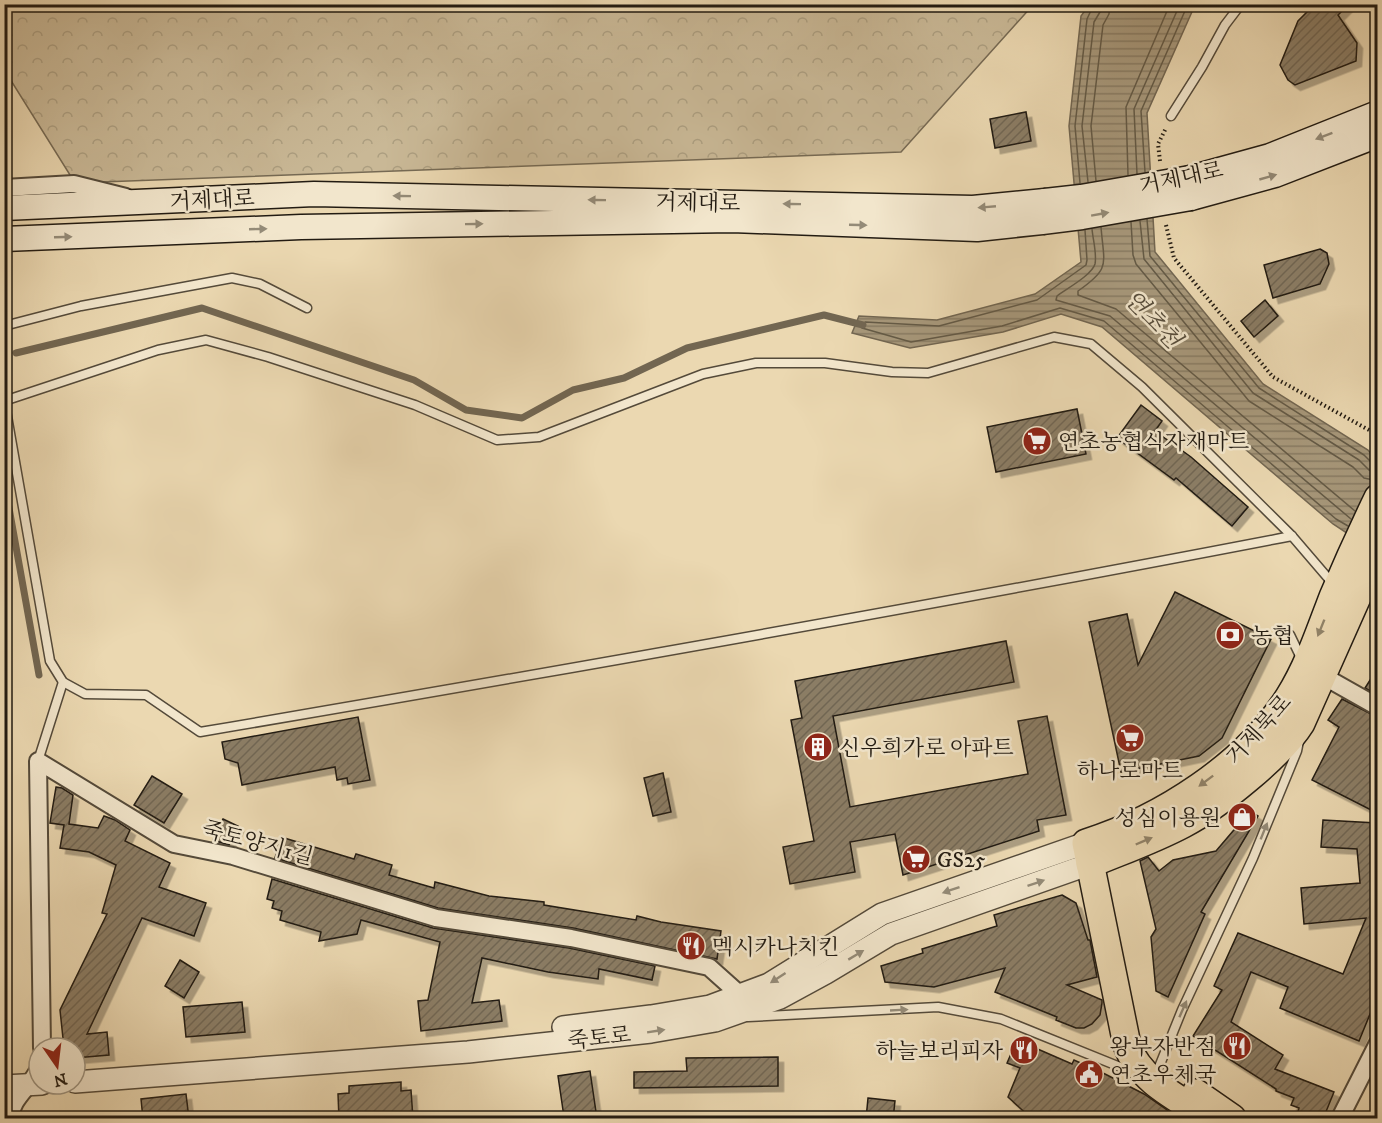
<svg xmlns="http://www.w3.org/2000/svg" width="1382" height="1123" font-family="'IM FELL DW Pica','Noto Serif KR',serif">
<defs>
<pattern id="forest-crowns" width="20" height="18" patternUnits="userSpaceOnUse" patternTransform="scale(1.5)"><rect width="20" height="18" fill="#c9b896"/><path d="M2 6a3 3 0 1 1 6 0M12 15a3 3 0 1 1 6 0" fill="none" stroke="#ac9e80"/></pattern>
<pattern id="water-rules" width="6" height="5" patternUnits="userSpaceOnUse" patternTransform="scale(1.5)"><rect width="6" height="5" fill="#a7987b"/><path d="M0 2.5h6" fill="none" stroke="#887b63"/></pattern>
<pattern id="building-hatch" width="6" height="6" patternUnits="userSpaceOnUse" patternTransform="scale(1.5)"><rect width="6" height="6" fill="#8b7d65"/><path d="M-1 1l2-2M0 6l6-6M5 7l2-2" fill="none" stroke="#716652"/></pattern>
<filter id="shadow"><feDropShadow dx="5.5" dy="5.5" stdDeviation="0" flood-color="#0004"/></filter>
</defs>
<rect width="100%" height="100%" fill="#ebd8b1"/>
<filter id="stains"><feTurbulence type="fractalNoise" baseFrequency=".00333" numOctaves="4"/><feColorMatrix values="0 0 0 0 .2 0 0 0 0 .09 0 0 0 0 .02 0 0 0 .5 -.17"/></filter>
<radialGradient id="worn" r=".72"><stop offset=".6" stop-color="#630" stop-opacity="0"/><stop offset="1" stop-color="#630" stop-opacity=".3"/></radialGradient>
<path fill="url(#forest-crowns)" stroke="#766a54" stroke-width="1.5" d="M5,5H1033L901,152L75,183L5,71Z"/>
<path fill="url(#water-rules)" stroke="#726651" stroke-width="1.5" d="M1089,5H1195L1147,113L1155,252L1263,384L1368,450L1377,461V553L1333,524L1102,327L1061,314L1003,332L910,348L852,333L859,316L937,320L1035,294L1081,262L1069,126L1081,16Z"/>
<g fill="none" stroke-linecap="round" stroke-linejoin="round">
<g stroke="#645a46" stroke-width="1.5">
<path d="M1145,172L1141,111L1188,4"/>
<path d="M1137,174L1134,109L1180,4"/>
<path d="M1128,175L1126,107L1170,4"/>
<path d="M1096,181L1091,126L1103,25L1109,14L1110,4"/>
<path d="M1088,182L1082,126L1094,22L1100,12L1101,4"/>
<path d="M1080,183L1075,126L1087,19L1094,4"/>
<path d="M1147,219L1150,256L1259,388L1364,455L1372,463L1378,464"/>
<path d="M1140,221L1144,259L1253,393L1359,460L1369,470L1378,472"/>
<path d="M1131,222L1133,255L1136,264L1249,401L1353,467L1364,478L1378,481"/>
<path d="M1101,227C1104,265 1111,268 1078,291V295L1116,309L1355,511"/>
<path d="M1092,229C1093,240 1097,254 1095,264C1092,275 1066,289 1057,296L1056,300L1110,316L1351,519"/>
<path d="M1085,230L1087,260L1086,265L1037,300L939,326L865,322L862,328L911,342L1002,326L1060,308L1104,321L1336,519L1348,526"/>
</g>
<g stroke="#726651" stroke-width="7">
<path d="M16,353L202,308L414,380L466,410L522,418L573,390L624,378L687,348L824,315L863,325"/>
<path d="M4,480L39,675"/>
</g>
</g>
<g fill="url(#building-hatch)" stroke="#221b12" stroke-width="1.5" filter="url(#shadow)">
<path d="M1315,4H1349L1338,15L1357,43L1356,61L1295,85L1288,80L1280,65L1298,21Z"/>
<path d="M1026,112L1031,141L995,148L990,119Z"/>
<path d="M1320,249L1327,253L1329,264L1320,284L1273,298L1264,265Z"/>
<path d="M1265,300L1278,316L1254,337L1241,321Z"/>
<path d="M1141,405L1162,421L1155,431L1191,457L1248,507L1232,526L1176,478L1174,480L1117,438Z"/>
<path d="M1077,409L1086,454L996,472L987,427Z"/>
<path d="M1175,592L1271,639L1222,738L1199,756L1121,772L1089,622L1127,614L1138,665Z"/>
<path d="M1006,641L1014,682L833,716L850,807L1028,774L1018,721L1047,716L1066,815L1037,820L1039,831L903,875L895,834L850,842L855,872L790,884L783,847L814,841L791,720L802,718L795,681Z"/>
<path d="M1377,669V695L1365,688Z"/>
<path d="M1342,699L1377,717V813L1312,780L1339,727L1328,720Z"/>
<path d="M358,717L370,780L348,784L347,778L337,780L335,767L242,785L238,763L225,759L222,742Z"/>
<path d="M663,773L671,812L653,816L644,778Z"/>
<path d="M152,776L182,794L164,823L134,805Z"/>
<path d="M56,787L62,788L73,795L69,824L98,828L104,816L115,820L130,830L125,841L170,863L159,887L206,903L194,936L142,918L87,1034L107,1032L109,1055L75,1058V1048H64L60,1010L107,914L102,913L116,865L89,852L60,848L64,825L50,823Z"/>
<path d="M1250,811L1258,816L1201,912L1205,914L1168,997L1156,991L1151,937L1156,929L1140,861L1148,857L1159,871L1173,860L1216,851Z"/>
<path d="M223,819L238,826L229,845L213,840Z"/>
<path d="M1323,820L1377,823V997L1359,1041L1280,1008L1288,987L1251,972L1231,1022L1283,1055L1275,1069L1334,1092L1323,1119H1306L1297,1115L1299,1108L1291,1105L1294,1098L1276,1091V1089L1193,1036L1222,990L1214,986L1238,933L1343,974L1366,918L1304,924L1301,888L1360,883L1357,849L1321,847Z"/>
<path d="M281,837L354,859L356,854L392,865L389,875L434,888L435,882L489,896L544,902V905L636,920L637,916L661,922L721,931L717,959L573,928L438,908L275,858Z"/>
<path d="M272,879L433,928L569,948L655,966L652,980L599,969L598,979L548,972L482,958L472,1003L499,1000L502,1021L421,1031L418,1001L428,1000L440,942L361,920L357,934L319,941L321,932L280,920L282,911L272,908L274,901L267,899Z"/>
<path d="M1062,895L1076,903L1088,940H1090L1097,977L1067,985L1102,1000V1003L1100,1015L1092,1024L1084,1028H1076L1056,1020L1057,1017L995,992L1005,968L934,987L885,982L881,966L923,953L922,949L997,926L994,915Z"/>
<path d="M180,960L199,972L184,998L165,986Z"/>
<path d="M242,1002L245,1032L186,1037L183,1007Z"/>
<path d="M1017,1040L1072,1064L1074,1060L1105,1074L1144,1094L1180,1119H1032L1008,1097L1020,1068L1007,1063Z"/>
<path d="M778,1057V1086L634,1088V1072L687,1071L686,1058Z"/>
<path d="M590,1071L596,1112L564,1117L558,1076Z"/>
<path d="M401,1082V1091L411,1090L413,1119H339L338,1094L349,1093V1086Z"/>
<path d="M186,1094L189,1119H143L141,1099Z"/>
<path d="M868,1098L895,1101L893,1119H866Z"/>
</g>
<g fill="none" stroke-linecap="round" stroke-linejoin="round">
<g stroke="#544a3a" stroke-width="11">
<g id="service">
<path d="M1171,116L1202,67L1225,25L1241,4"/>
<path d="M4,326L81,306L232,278L260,284L307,308"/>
<path d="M4,399L50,661L63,682L85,694L146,695L200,732C565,670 929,606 1292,536"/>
<path d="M4,401L158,350L206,340L268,357L415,405L497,440L539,437L703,374L756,363H825L892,372L928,373L1054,337L1091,344L1142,387L1292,536L1334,585"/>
<path d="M1290,635L1302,660"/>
<path d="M38,761L63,682"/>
<path d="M748,1017L938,1007L1001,1019L1135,1073"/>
<path d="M1153,1075L1159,1067L1182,1010L1253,858L1297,751L1299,741"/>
</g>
</g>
<g stroke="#544a3a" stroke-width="20">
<g id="minor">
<path d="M4,188L74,184L126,197"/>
<path d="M1316,672L1378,707"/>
<path d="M42,1048L38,761L174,844L233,856L436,918L571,938L709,967L747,1001"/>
<path d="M10,1118C11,1098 32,1086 39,1068"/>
<path d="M1340,1118L1378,1043"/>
</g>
</g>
<g stroke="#544a3a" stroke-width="24">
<g id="tertiary">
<path d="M563,1027L651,1016L710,1006L769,984L882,914L1086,843"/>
<path d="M75,1082L468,1052L651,1032L715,1021L780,998L826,973L891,934L1090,864"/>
<path d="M4,1086L42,1084"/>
</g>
</g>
<g stroke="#221b12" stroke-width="27">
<g id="secondary">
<path d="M1190,178L1270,156L1378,113"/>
<path d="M1191,198L1275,175L1378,135"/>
<path d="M4,208L314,194L973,208L1045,201"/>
<path d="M4,239L301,227L732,220L977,229L1042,222"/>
</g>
</g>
<g stroke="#221b12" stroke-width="30">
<g id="primary">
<path d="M1090,864C1121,851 1153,840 1183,824C1218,806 1281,755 1301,723L1378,550"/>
<path d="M1196,1093L1232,1118"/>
<path d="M1209,1118C1178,1098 1140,1081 1127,1045L1086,843C1162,819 1245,766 1289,697C1308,667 1320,631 1333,597C1347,564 1362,531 1378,498"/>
</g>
</g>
<g stroke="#221b12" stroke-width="4" stroke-dasharray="1.5 3" stroke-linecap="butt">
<path d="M1160,161L1158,144L1166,128"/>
<path d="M1166,225L1174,258L1273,377L1378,435"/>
</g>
<use href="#service" stroke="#f2e6cc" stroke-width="8"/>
<use href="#minor" stroke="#f2e6cc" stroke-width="16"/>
<use href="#tertiary" stroke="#f2e6cc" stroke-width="21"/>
<use href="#secondary" stroke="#f2e6cc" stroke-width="24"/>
<use href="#primary" stroke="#ebd8b1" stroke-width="27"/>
<g stroke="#221b12" stroke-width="27" stroke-linecap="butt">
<g id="secondary-bridge">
<path d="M1045,201L1081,197L1190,178"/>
<path d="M1042,222L1082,217L1191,198"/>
</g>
</g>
<use href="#secondary-bridge" stroke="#f2e6cc" stroke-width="24"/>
</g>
<defs><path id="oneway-solid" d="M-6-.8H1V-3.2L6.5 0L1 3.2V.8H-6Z" transform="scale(1.5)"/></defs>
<g fill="#948b78">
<use href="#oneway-solid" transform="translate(1324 136) rotate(159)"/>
<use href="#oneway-solid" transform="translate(1268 177) rotate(-16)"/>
<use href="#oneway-solid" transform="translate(402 196) rotate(-179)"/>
<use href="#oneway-solid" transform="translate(597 200) rotate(-179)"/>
<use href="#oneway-solid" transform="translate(792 204) rotate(-179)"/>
<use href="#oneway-solid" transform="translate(987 207) rotate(175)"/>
<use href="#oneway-solid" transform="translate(1100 214) rotate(-10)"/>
<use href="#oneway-solid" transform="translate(474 224) rotate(-1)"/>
<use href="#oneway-solid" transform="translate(858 225) rotate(2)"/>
<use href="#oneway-solid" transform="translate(258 229) rotate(-2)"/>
<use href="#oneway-solid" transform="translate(63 237) rotate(-2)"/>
<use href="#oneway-solid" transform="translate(1264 831) rotate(-68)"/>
<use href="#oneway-solid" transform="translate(1036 883) rotate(-19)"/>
<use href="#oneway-solid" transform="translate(951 890) rotate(161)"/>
<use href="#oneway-solid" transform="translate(856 955) rotate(-31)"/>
<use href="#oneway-solid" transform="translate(778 978) rotate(147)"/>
<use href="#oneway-solid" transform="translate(1183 1009) rotate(-66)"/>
<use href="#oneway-solid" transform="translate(899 1010) rotate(-3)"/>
<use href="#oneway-solid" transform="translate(656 1031) rotate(-9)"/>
</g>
<g fill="#918369">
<use href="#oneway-solid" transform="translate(1321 628) rotate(112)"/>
<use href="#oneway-solid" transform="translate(1206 781) rotate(143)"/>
<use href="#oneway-solid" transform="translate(1144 841) rotate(-23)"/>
</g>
<defs>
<g id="supermarket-disc" transform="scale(1.5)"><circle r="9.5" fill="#8f2418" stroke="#f2e6cc"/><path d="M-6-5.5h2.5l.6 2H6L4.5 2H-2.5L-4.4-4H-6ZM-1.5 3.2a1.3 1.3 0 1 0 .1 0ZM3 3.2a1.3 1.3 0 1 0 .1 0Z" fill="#fff"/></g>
<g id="bank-disc" transform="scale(1.5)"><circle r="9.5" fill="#8f2418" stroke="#f2e6cc"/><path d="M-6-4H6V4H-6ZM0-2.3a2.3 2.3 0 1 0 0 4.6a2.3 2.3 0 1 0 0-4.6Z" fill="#fff"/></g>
<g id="building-disc" transform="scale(1.5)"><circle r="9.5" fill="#8f2418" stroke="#f2e6cc"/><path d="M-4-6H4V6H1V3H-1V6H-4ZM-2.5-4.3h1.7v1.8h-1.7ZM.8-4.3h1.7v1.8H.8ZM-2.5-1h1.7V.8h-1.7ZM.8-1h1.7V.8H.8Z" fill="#fff"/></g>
<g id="shop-disc" transform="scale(1.5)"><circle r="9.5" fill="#8f2418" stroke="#f2e6cc"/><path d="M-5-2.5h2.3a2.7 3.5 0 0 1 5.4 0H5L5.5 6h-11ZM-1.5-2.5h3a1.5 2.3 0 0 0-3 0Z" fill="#fff"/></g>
<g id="restaurant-disc" transform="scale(1.5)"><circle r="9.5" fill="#8f2418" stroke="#f2e6cc"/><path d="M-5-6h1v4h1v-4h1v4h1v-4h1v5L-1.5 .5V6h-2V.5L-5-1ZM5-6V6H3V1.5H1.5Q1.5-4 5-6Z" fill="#fff"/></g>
<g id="civic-disc" transform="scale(1.5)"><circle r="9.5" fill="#8f2418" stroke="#f2e6cc"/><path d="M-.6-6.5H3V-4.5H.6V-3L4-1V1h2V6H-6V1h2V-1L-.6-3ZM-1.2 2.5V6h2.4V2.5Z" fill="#fff"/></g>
</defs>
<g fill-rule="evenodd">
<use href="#supermarket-disc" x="1037" y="441"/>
<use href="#bank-disc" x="1230" y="635"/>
<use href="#supermarket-disc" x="1130" y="738"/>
<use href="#building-disc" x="818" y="747"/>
<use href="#shop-disc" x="1242" y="817"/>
<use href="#supermarket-disc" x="916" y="859"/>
<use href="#restaurant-disc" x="691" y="946"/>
<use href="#restaurant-disc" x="1237" y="1046"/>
<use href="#restaurant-disc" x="1024" y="1050"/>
<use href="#civic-disc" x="1089" y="1074"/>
</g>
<g text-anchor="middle" stroke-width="5" stroke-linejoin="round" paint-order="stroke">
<g font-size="22" fill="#221b12" stroke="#f2e6cc">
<text transform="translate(1181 177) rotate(-12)" y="8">거제대로</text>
<text transform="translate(212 199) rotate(-3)" y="8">거제대로</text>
<text transform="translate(698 202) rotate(1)" y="8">거제대로</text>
<text transform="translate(1258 729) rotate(-48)" y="8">거제북로</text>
<text transform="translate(258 842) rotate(15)" y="8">죽토양지1길</text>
<text transform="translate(599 1037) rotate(-6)" y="8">죽토로</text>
</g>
<g font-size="22" fill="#221b12" stroke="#f2e6cc" text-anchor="start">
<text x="1058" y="449">연초농협식자재마트</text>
<text x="1251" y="643">농협</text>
<text x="839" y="755">신우희가로 아파트</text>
<text x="1130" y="778" text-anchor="middle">하나로마트</text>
<text x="1221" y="825" text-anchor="end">성심이용원</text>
<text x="937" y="867">GS25</text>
<text x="712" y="954">멕시카나치킨</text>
<text x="1216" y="1054" text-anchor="end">왕부자반점</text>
<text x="1003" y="1058" text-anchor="end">하늘보리피자</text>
<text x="1110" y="1082">연초우체국</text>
</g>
<g font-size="24" font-style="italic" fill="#574d3c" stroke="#f2e6cc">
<text transform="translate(1153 319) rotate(46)" y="8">연초천</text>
</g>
</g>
<rect width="1382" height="1123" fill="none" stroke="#ebd8b1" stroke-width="24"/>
<rect x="6" y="6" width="1370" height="1111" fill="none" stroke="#221b12" stroke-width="3"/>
<rect x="12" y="12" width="1358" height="1099" fill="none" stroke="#221b12" stroke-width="1.5"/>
<g transform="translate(57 1066) rotate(166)"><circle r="28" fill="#f2e6cc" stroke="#9f9582" stroke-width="1.5"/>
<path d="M0-4.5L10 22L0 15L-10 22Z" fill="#8f2418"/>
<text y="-9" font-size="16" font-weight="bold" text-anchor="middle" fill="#221b12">N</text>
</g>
<rect width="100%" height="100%" filter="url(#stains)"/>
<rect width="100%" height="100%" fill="url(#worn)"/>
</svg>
